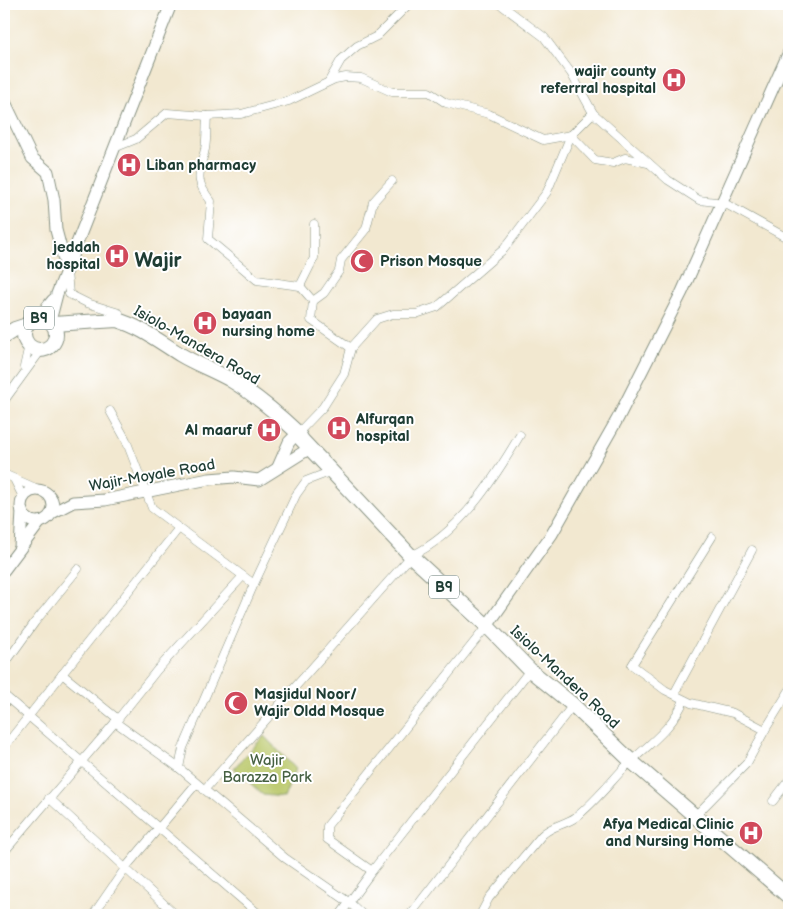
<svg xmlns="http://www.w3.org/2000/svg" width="793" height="919" font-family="'Balsamiq Sans',sans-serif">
<rect width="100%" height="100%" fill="#fff"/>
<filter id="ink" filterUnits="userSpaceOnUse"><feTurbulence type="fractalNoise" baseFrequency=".02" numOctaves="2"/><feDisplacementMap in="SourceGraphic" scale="10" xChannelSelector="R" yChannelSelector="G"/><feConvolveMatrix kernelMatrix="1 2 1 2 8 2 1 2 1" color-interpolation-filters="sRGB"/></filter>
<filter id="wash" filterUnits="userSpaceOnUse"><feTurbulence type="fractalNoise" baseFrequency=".0096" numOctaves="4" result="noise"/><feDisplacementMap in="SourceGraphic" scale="20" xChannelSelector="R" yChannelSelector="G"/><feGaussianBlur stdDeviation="1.12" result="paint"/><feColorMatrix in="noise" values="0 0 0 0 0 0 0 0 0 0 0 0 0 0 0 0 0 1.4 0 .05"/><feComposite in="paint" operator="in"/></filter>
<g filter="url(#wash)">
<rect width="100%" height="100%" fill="#f2e8d0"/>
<path fill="#bac86a" stroke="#6c824f" d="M264,736L296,769L284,797L263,795L234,768Z"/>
</g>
<g filter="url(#ink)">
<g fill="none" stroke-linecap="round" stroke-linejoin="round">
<g stroke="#889282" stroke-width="9">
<g id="street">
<path d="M500,4L544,37L571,73L593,113L668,180L699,200L724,203L789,239"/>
<path d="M329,81L341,60L357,46L377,36L409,4"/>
<path d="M207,116C206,127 207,138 205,149C200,173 193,179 211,201L208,239L257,280L300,286L313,301L311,320L351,348"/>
<path d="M114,148L136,139L167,113L207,116L241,114L289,101L335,79L346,77L361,78L392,92H429L446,103L489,114L543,140L571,135L595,160L613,163L625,158L648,163"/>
<path d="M67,272L69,294L87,303L119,313L117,320"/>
<path d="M300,286L314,258V224"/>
<path d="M313,301L324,293L339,271L341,260L366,229L373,202L392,181"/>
<path d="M24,367L29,345"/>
<path d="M4,401L42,349"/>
<path d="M110,411L126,440L152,508L254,584"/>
<path d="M298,433L323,407L344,374L351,348L377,319L393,314H416L437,307L504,249L547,192L571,135L593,113"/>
<path d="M332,471L306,481L296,495L254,584L183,748L179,768L285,858L350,903L363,915"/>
<path d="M4,474L40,490"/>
<path d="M14,479L23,497"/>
<path d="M4,665L35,622L78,569"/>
<path d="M62,674L118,719"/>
<path d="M674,694L752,550"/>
<path d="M4,695L260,915"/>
<path d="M115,722L179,768"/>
<path d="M765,730L789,691"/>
<path d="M4,747L179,528"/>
<path d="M204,790L411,556C459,534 494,479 520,435"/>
<path d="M49,798L176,915"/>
<path d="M773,801L789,780"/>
<path d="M695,816L747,763L765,730L733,713L691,703L665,690L632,665L712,537"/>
<path d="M4,852L118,719L157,670L243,576"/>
<path d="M372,871L327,839V826L487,626"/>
<path d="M93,915L126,867L196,784"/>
<path d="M340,915L372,871L530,670"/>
<path d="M410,915L573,705"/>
<path d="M480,915L489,898L542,835C552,825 565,825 576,817C594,803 609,784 624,768C646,746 672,730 684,700"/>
</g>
</g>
<g stroke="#889282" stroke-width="13">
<g id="secondary">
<path d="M4,100L32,158L48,172L54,200L56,230L67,271"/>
<path d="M38,318L53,300"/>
<path d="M50,321L57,294L171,4"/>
<path d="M278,467L289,442L298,433"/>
<circle cx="37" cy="506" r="16"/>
<path d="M52,513L73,502L105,500L209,479L234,477L259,480L310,448"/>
<path d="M20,548L22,511"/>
<path d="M4,570L40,522"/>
<path d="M487,626L552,534L618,418L682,292L789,52"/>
</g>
</g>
<g stroke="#889282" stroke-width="16">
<g id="highway">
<circle cx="40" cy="334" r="16"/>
<path d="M53,324L117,320C141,327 160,342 181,355C196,364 213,370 229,379C254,394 277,413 298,433L302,440L411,556L487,626L530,670L573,705L631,761L789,897"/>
<path d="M4,336L15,329L27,325"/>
</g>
</g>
<use href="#street" stroke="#fff" stroke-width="8"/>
<use href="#secondary" stroke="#fff" stroke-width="11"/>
<use href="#highway" stroke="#fff" stroke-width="14"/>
</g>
</g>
<defs>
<g id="hospital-disc" transform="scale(1.25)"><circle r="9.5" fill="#d1495b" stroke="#fff"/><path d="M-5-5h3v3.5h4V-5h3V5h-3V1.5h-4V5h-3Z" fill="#fff"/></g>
<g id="mosque-disc" transform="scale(1.25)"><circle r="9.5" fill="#d1495b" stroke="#fff"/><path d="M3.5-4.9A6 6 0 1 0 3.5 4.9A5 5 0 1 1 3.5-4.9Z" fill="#fff"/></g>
</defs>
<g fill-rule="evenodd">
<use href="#hospital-disc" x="674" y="80"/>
<use href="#hospital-disc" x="129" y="165"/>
<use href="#hospital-disc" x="117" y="256"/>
<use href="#mosque-disc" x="362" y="261"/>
<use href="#hospital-disc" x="205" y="323"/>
<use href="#hospital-disc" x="339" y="428"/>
<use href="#hospital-disc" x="269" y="430"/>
<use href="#mosque-disc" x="236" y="703"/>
<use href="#hospital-disc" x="751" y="833"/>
</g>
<g text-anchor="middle" stroke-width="4" stroke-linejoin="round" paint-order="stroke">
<g fill="#fff" stroke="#627771" stroke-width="1">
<rect x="24" y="306.5" width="30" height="23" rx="4"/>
<rect x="429" y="575.5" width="30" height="23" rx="4"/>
</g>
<g font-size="14" font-weight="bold" fill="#1f3d34">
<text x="39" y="323">B9</text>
<text x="444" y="592">B9</text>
</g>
<g font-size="15" font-weight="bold" fill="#1f3d34" stroke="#fff" text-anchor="start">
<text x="656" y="76" text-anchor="end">wajir county<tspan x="656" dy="17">referrral hospital</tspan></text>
<text x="146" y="170">Liban pharmacy</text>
<text x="100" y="252" text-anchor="end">jeddah<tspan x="100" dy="17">hospital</tspan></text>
<text x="380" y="266">Prison Mosque</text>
<text x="222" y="319">bayaan<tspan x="222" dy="17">nursing home</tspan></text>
<text x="356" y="424">Alfurqan<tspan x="356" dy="17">hospital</tspan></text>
<text x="252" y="435" text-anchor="end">Al maaruf</text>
<text x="254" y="699">Masjidul Noor/<tspan x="254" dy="17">Wajir Oldd Mosque</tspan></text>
<text x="734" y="829" text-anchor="end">Afya Medical Clinic<tspan x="734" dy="17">and Nursing Home</tspan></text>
</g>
<g font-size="15" fill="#1f3d34" stroke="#fff">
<text transform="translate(197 345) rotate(30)" y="5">Isiolo-Mandera Road</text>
<text transform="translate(152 475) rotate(-10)" y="5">Wajir-Moyale Road</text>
<text transform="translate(565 677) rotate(43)" y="5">Isiolo-Mandera Road</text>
</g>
<g font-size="15" fill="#466042" stroke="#fff">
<text x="267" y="765">Wajir<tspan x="267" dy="17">Barazza Park</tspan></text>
</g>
<g font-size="20" font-weight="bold" fill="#1f3d34" stroke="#fff">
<text x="158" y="267">Wajir</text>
</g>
</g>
<rect width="793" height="919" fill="none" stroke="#fff" stroke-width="20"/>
</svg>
